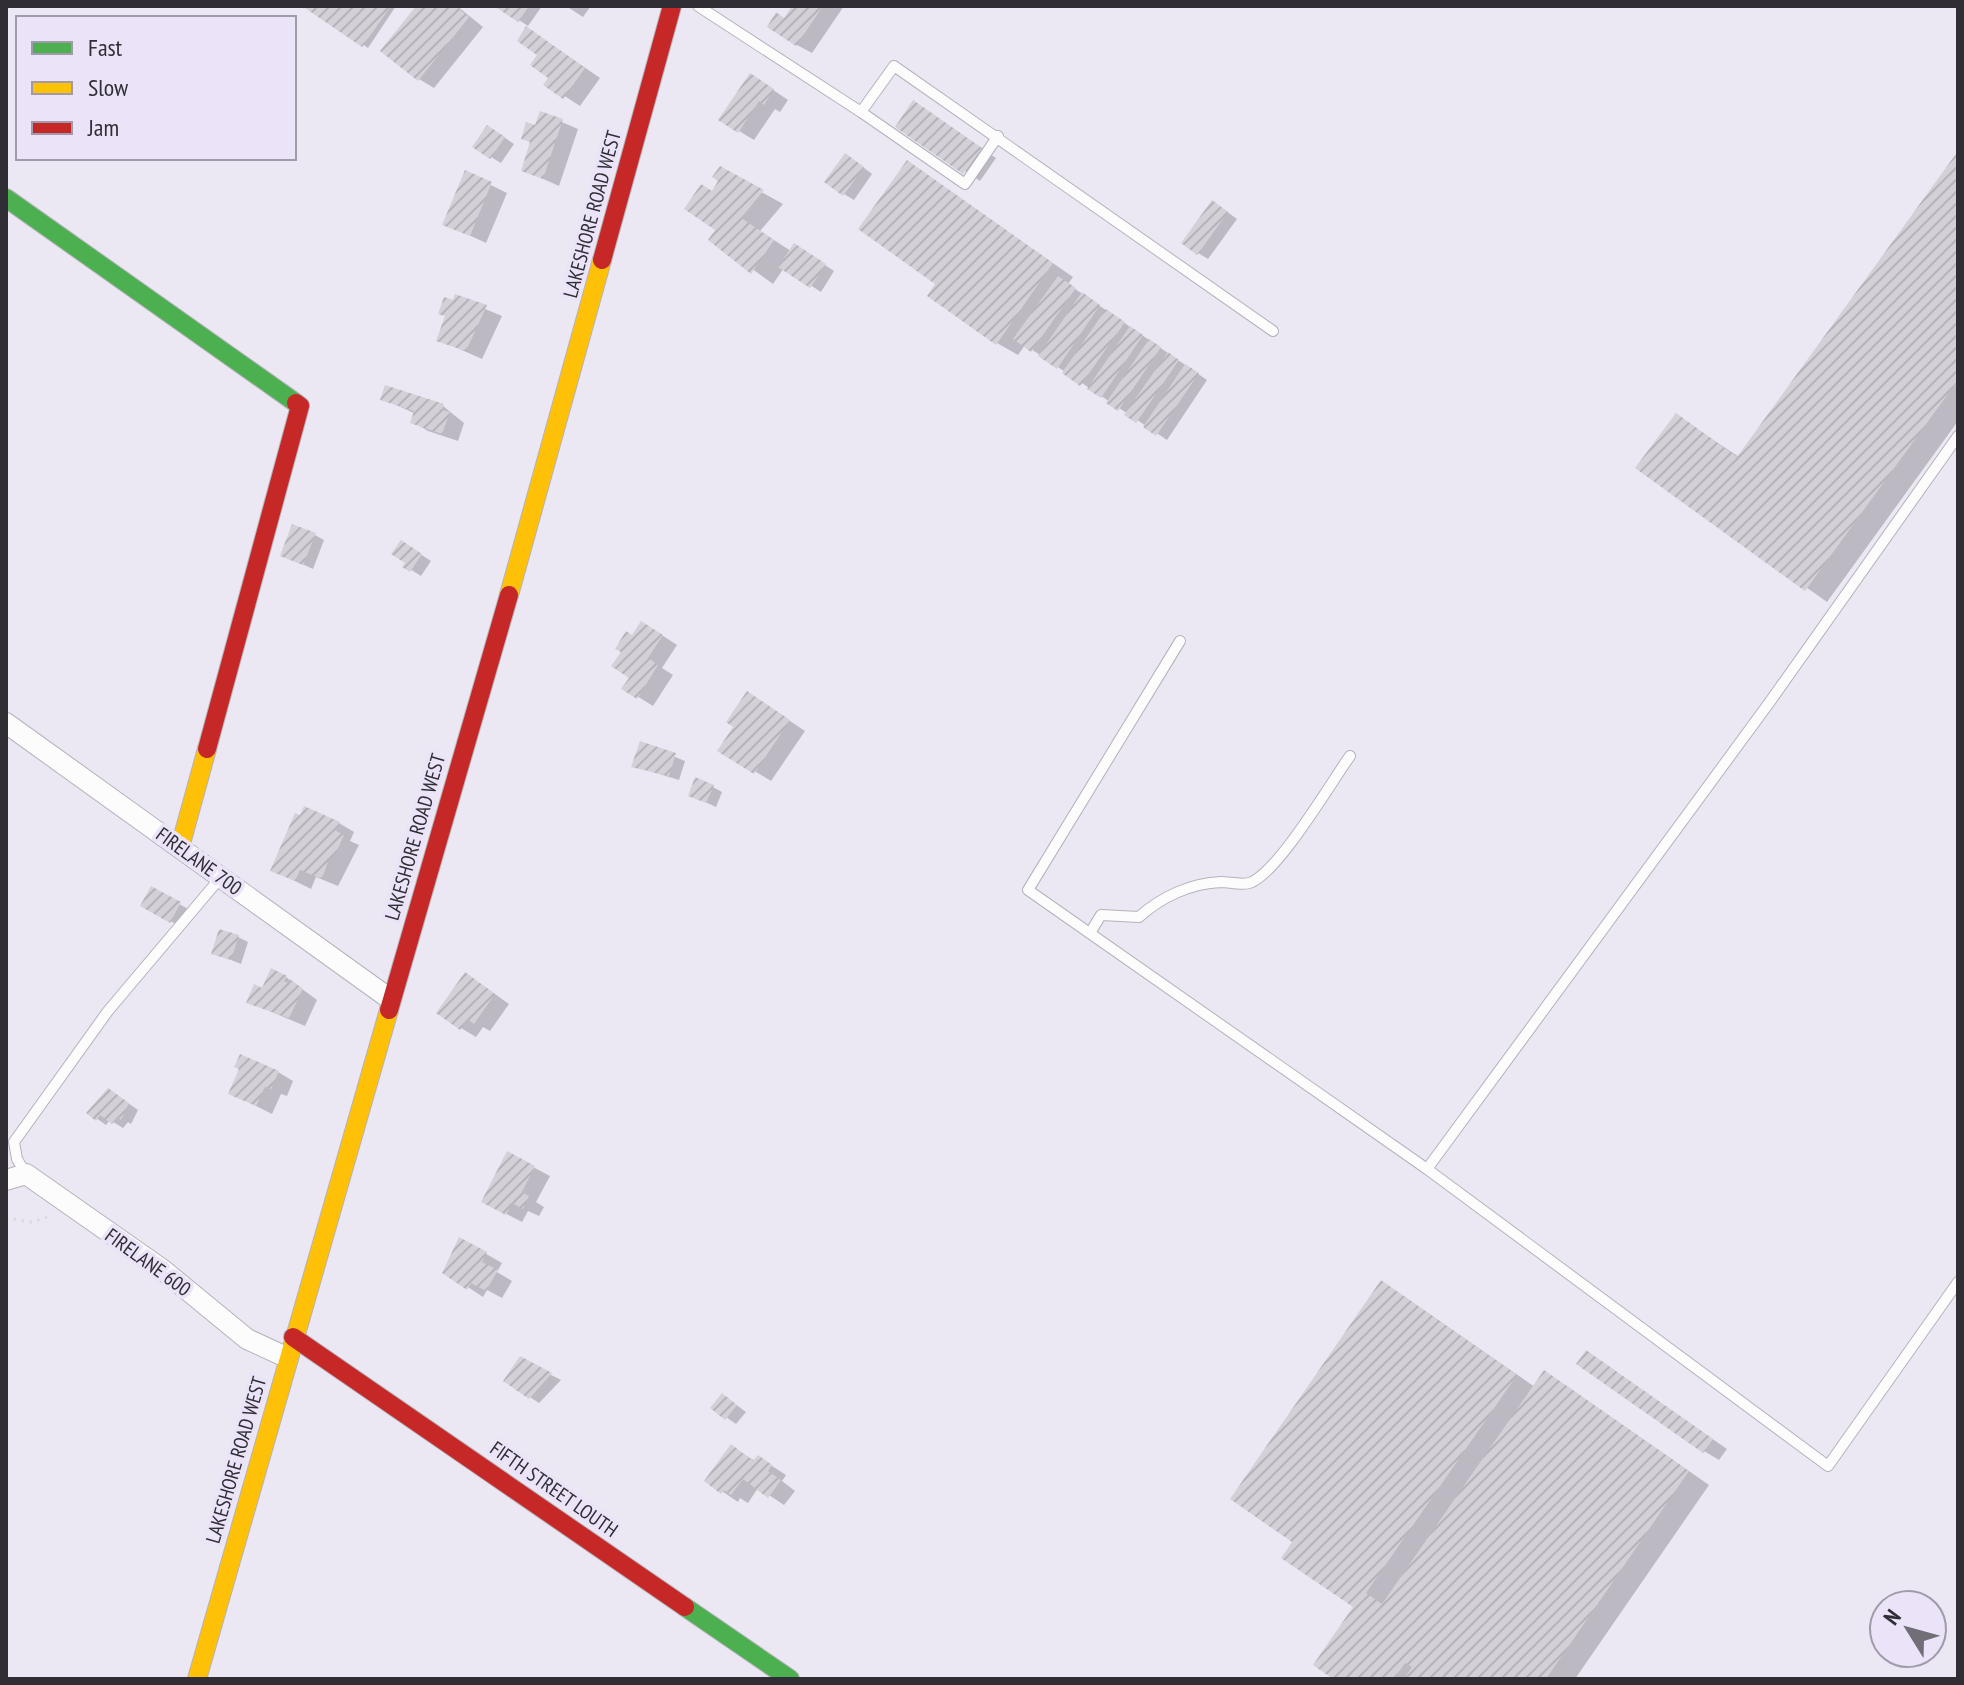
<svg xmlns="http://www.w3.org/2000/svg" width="1964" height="1685" font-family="'PT Sans Narrow',sans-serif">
<defs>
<pattern id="building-hatch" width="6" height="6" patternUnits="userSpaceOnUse" patternTransform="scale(2)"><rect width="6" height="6" fill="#d3d0d8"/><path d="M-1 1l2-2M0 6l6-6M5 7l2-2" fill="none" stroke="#b5b3ba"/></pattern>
</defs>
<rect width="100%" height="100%" fill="#ece8f3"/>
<g fill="#0003">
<path d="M306,6H396L368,48Z"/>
<path d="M419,6H457L483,27L434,88L419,79Z"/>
<path d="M498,6H542L528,26Z"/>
<path d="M566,6H591L583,17Z"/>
<path d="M795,6H844L812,53L797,45L785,20Z"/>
<path d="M542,38L600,78L580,106L546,84L551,77Z"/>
<path d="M766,85L788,100L780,112L775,109L754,140L739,131Z"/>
<path d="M914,102L996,158L980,181L898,126Z"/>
<path d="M541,113L578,129L559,186L523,170Z"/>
<path d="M498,133L514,144L501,163L491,157Z"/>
<path d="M1958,154V421L1827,602L1638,468L1676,415L1739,457Z"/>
<path d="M855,161L872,174L854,200L844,194Z"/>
<path d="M908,163L1073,277L1068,284L1207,380L1167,440L1025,345L1018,355L997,343L938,283Z"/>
<path d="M720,169L783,204L760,231L791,251H804L834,271L821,292L784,268L773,284L711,239L718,229L713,193L721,181Z"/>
<path d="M466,173L507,193L486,243L445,224Z"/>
<path d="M1222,208L1237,219L1208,259L1198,253Z"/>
<path d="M456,297L502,316L482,359L439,340Z"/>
<path d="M383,399L443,406L464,423L458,441L428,431L413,422L416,414Z"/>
<path d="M315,535L324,540L313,569L282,555Z"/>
<path d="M411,548L431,561L421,576L405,566Z"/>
<path d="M657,632L677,645L662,668L673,675L653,706L624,688L632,677L633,637Z"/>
<path d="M763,703L805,731L771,781L720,750Z"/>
<path d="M641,743L685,761L679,780L633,766Z"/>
<path d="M713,787L722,792L716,807L690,795Z"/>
<path d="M339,823L354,832L350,841L359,845L338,886L316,877L311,889L273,870Z"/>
<path d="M152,889L190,910L181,927L142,905Z"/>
<path d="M238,937L248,942L241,964L214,953Z"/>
<path d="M286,977L317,1000L305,1026L248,1002Z"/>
<path d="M481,984L509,1004L490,1031L483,1027L476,1037L461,1028Z"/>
<path d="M278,1072L293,1081L287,1096L281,1094L272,1114L230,1093Z"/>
<path d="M118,1096L138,1110L131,1124L128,1122L123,1128L110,1120L106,1125L89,1113Z"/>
<path d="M508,1154L550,1176L536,1202L544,1207L539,1216L528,1211L522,1222L499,1210Z"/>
<path d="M460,1239L502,1263L497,1272L512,1281L502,1298L487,1290L483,1297L445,1272Z"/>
<path d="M1402,1295L1535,1387L1565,1385L1709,1485L1575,1679H1337L1356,1607L1295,1541Z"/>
<path d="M520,1359L561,1380L539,1403L530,1397Z"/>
<path d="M1601,1362L1727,1449L1719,1460L1704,1451Z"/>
<path d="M723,1395L746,1412L736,1424L713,1408Z"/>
<path d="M732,1447L755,1461L758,1457L786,1475L782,1481L795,1491L784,1505L758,1488L748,1503L740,1498L738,1502L707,1481Z"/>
</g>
<g fill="url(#building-hatch)">
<path d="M302,6H391L362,47Z"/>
<path d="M416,6H455L469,17L418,81L380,51Z"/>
<path d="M494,6H529L518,22Z"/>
<path d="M792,6H823L796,46L767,27L776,12L784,18Z"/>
<path d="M526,26L585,68L563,99L543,85L548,78L530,65L537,55L517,41Z"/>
<path d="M750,73L774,89L764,105L759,101L738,133L718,120Z"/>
<path d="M913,100L982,148L963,174L895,127Z"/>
<path d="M540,111L563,119L543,179L521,171L530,142L521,139L526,122L535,125Z"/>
<path d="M487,125L505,137L490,159L472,147Z"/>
<path d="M1958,151V380L1805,591L1635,468L1676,413L1737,457Z"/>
<path d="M845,153L864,167L843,196L824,182Z"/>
<path d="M907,160L1053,263L996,345L927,296L935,284L858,229Z"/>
<path d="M720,166L764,190L741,218L774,240L751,274L708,240L715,230L684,209L701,184L712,191L718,181L712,177Z"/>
<path d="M465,170L492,182L470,236L442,225Z"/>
<path d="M1212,200L1228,212L1197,255L1181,243Z"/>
<path d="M794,243L826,264L810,288L778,267Z"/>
<path d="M1058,276L1076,288L1031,352L1013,339Z"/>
<path d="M1082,292L1100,305L1057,369L1038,356Z"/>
<path d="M455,294L487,305L466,351L436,341L445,316L438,314L444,297L453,300Z"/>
<path d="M1106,309L1125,322L1080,386L1062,373Z"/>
<path d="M1130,326L1143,335L1101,398L1087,389Z"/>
<path d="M1149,339L1161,347L1118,411L1106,403Z"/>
<path d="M1168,352L1179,360L1136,423L1124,415Z"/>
<path d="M1185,364L1199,373L1156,436L1143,427Z"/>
<path d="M385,385L444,404L442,410L450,412L442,434L410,423L414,411L380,400Z"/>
<path d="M292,524L316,533L303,565L280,556Z"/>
<path d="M401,540L422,554L410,572L402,567L405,563L391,554Z"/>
<path d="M641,621L663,635L648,658L658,665L637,699L621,689L629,678L611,666L621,652L615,649L626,631L632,635Z"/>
<path d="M747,691L790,720L754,774L717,751L733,727L726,722Z"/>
<path d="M640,741L676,753L669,776L631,767Z"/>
<path d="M695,777L714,785L706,803L688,796Z"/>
<path d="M304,806L340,822L336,831L344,835L336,853L328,861L322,879L300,870L295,881L270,871L295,813L300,815Z"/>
<path d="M151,886L181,902L170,923L140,906Z"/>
<path d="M219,929L239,935L231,960L211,954Z"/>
<path d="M271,968L287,976L284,981L288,983L290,979L303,989L289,1018L246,1003L254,984L262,988Z"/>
<path d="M465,972L495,994L474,1024L467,1019L460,1030L436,1013Z"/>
<path d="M240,1054L279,1071L271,1089L265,1087L256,1106L228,1094L239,1069L234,1067Z"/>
<path d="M108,1088L129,1103L121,1120L117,1117L112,1124L100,1115L96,1121L86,1113Z"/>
<path d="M507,1151L535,1166L522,1192L529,1196L523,1209L512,1203L506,1215L481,1202Z"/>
<path d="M459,1237L487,1252L482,1262L498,1270L486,1291L471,1283L467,1290L442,1273Z"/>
<path d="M1381,1280L1517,1375L1366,1593L1382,1604L1544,1370L1689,1471L1546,1679H1404L1412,1667L1405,1663L1394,1679H1333L1313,1665L1353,1607L1281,1558L1292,1542L1230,1499Z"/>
<path d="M1586,1350L1713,1439L1703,1453L1576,1364Z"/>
<path d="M520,1356L552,1373L529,1399L503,1381Z"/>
<path d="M722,1393L737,1405L725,1420L710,1408Z"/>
<path d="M731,1444L753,1461L758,1455L772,1465L768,1471L781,1480L768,1498L743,1479L731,1495L724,1490L721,1494L704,1481Z"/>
</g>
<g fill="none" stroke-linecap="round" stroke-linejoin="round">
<g stroke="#b4b2ba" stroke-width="12">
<g id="lane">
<path d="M698,6L861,112L894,66L1273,331"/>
<path d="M861,112L965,184L998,136"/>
<path d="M1958,436L1769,703L1427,1169L1828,1466L1958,1282"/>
<path d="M1180,641L1028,890L1427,1169"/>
<path d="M1090,933L1101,915L1139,917C1161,897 1191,883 1221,882C1230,882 1244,886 1252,882C1280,869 1330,784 1350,756"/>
<path d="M26,1174L17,1159L14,1142L108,1011L221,877"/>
</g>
</g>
<g stroke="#b4b2ba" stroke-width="22">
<g id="street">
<path d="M6,723L390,999"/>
<path d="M6,1180L26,1174L163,1270L247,1339L288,1358"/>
</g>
</g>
<g stroke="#b4b2ba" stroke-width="20">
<g id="fast">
<path d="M6,198L296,403"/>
<path d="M685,1607L790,1679"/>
</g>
</g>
<g stroke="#b4b2ba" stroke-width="20">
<g id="slow">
<path d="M509,595L602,260"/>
<path d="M180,847L207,749"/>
<path d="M197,1679L389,1010"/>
</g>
</g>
<g stroke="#b4b2ba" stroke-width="20">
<g id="jam">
<path d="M602,260L672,6"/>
<path d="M207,749L300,406L296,403"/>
<path d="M389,1010L509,595"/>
<path d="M293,1337L685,1607"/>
</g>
</g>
<path stroke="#d8d7da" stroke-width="3" stroke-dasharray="2 6" stroke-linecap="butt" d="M6,1218L30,1222L52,1216"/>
<use href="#lane" stroke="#fcfcfd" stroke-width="10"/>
<use href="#street" stroke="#fcfcfd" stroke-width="20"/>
<use href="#fast" stroke="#4caf50" stroke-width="18"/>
<use href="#slow" stroke="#ffc107" stroke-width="18"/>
<use href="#jam" stroke="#c62828" stroke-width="18"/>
</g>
<g text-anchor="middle" stroke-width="7" stroke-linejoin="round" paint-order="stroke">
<g font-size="20" fill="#302d34" stroke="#ebe3f8">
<text transform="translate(592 214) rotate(-75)" y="7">LAKESHORE ROAD WEST</text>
<text transform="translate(415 837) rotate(-74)" y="7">LAKESHORE ROAD WEST</text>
<text transform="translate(199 861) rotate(36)" y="7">FIRELANE 700</text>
<text transform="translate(148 1262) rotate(36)" y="7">FIRELANE 600</text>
<text transform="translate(236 1460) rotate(-74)" y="7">LAKESHORE ROAD WEST</text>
<text transform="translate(554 1489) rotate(35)" y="7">FIFTH STREET LOUTH</text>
</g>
</g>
<rect width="1964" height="1685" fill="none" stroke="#302d34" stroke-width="16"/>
<rect x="16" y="16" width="280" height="144" fill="#ebe3f8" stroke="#a09aaa" stroke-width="2"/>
<rect x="32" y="42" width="40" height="12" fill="#4caf50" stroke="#a09aaa" stroke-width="2"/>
<text x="88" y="56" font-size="24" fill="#302d34">Fast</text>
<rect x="32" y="82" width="40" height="12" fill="#ffc107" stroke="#a09aaa" stroke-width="2"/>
<text x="88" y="96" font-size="24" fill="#302d34">Slow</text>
<rect x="32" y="122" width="40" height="12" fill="#c62828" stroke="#a09aaa" stroke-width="2"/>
<text x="88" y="136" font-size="24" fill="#302d34">Jam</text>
<g transform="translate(1908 1629) rotate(307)"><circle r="38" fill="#ebe3f8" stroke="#a09aaa" stroke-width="2"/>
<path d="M0-6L14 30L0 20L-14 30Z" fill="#726e77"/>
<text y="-12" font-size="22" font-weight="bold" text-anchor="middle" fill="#302d34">N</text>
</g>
</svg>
